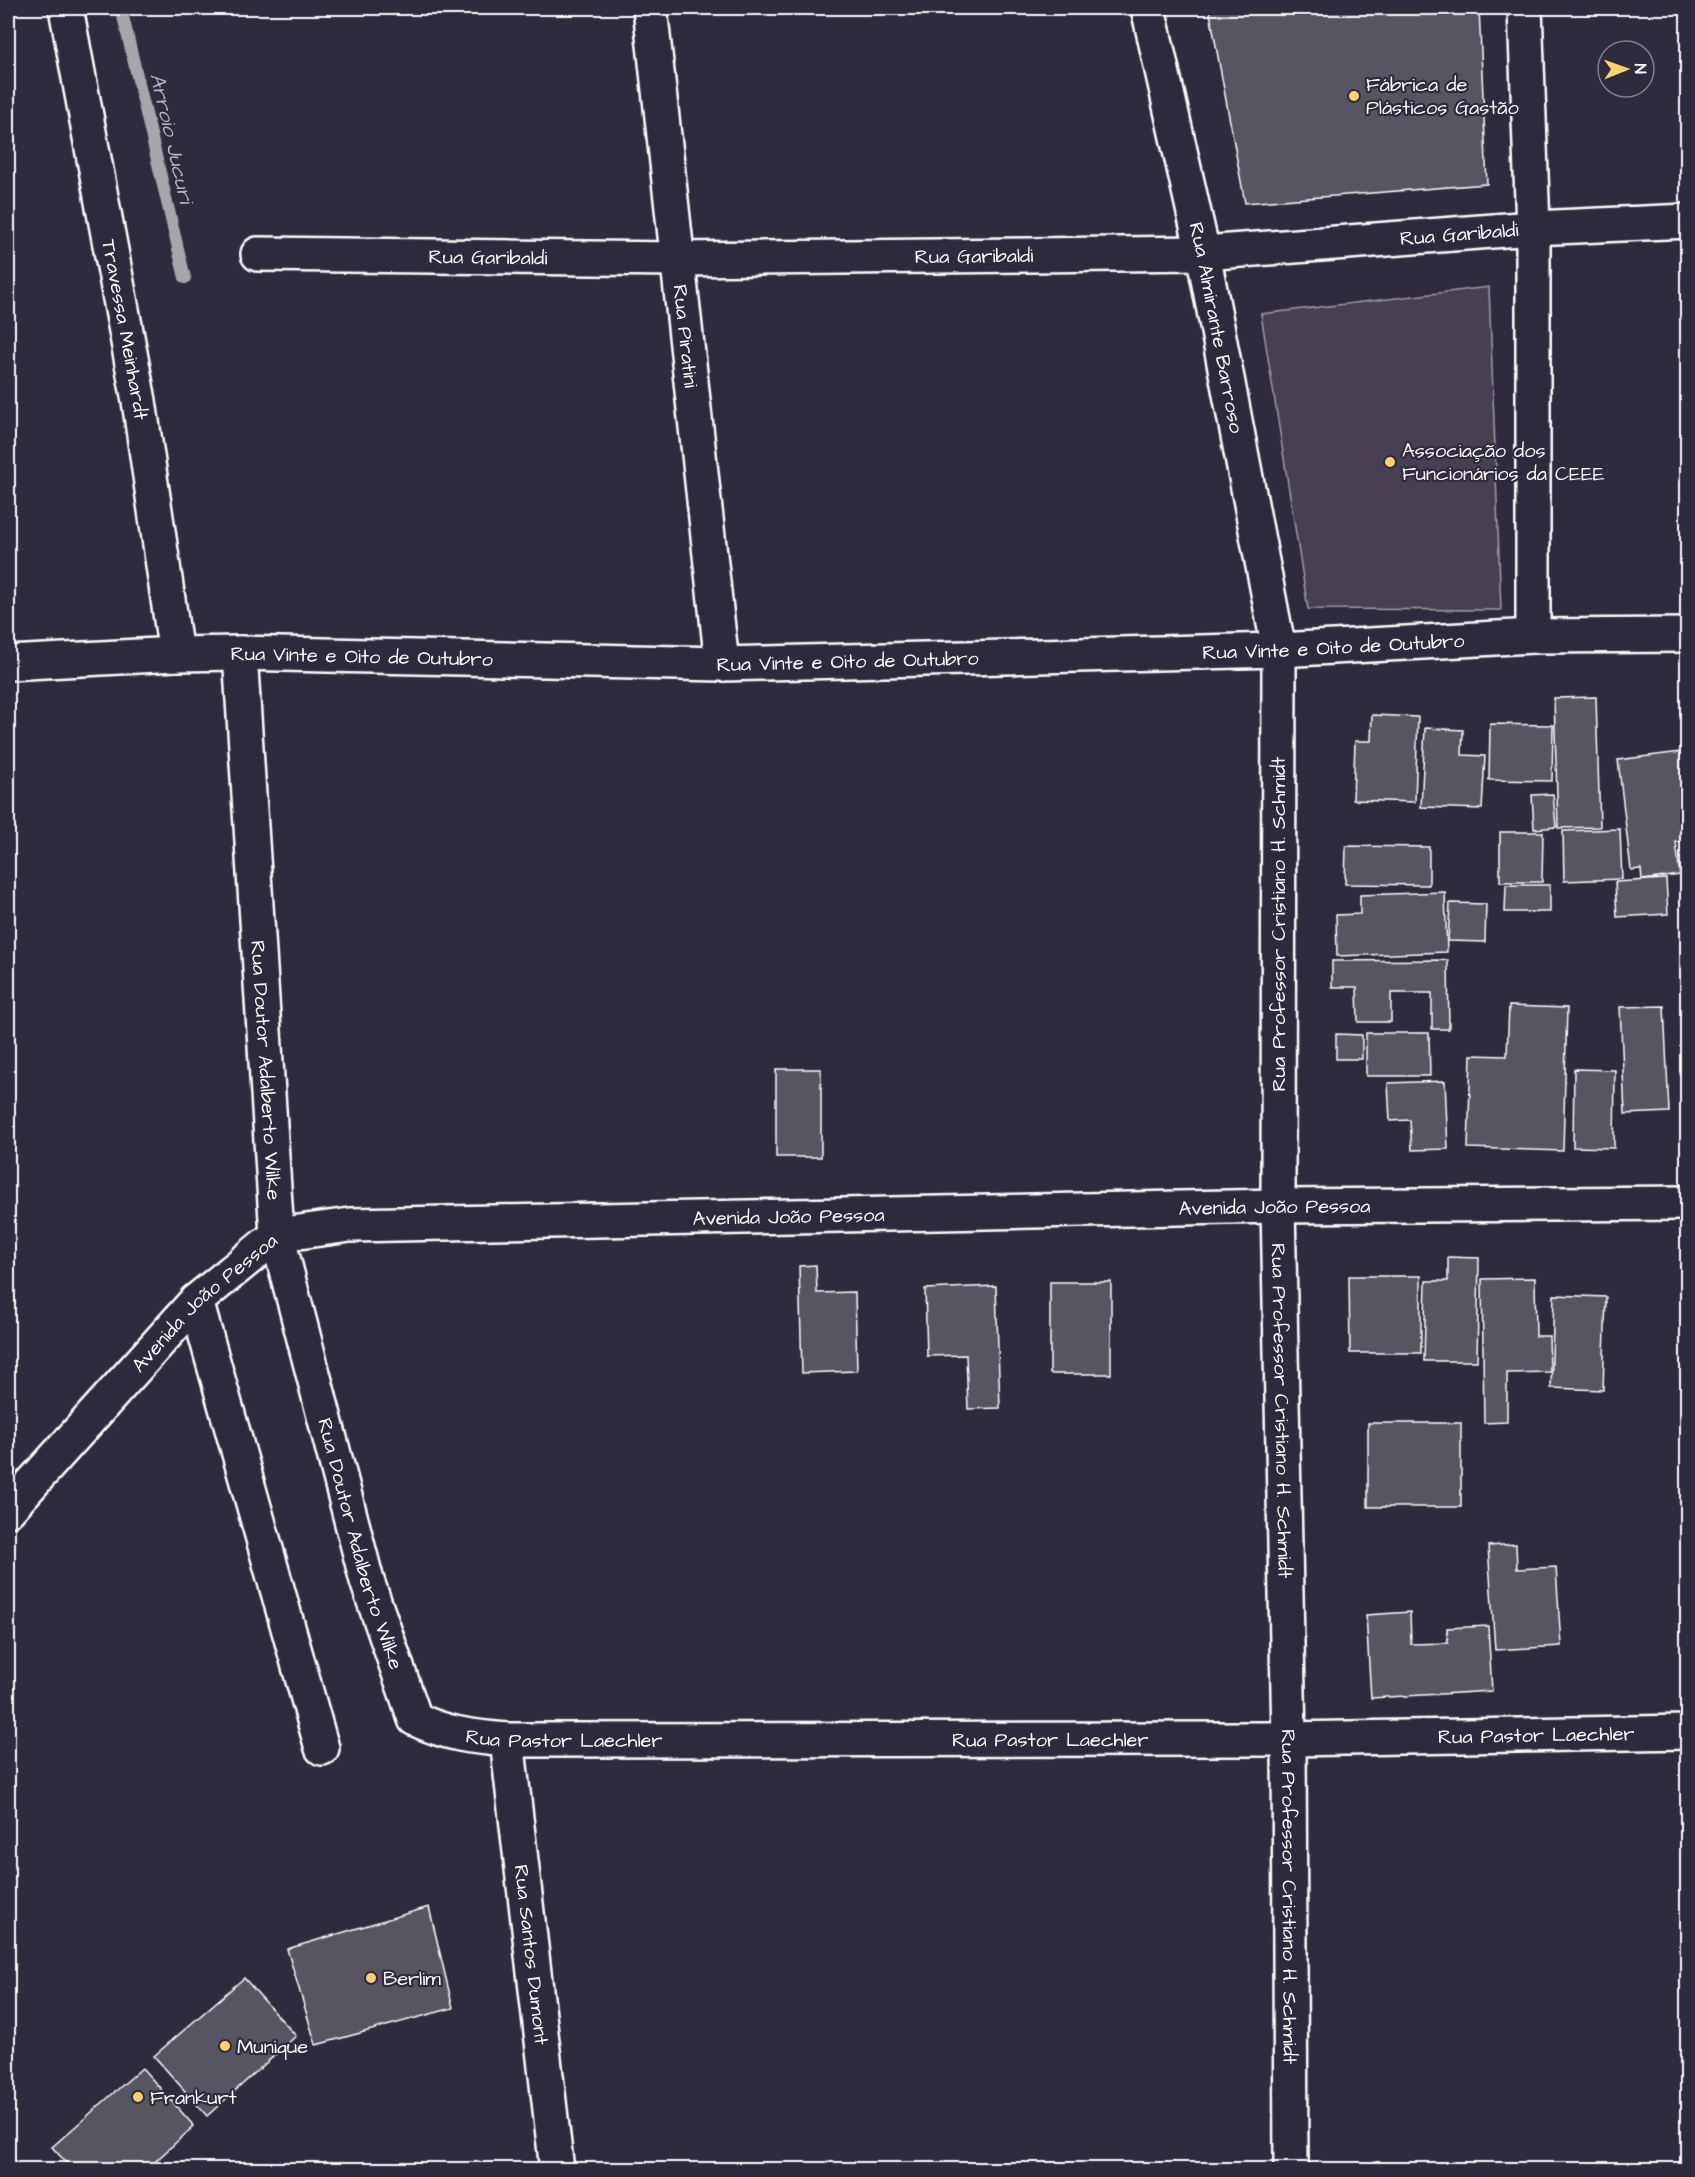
<svg xmlns="http://www.w3.org/2000/svg" width="1695" height="2177" font-family="'Architects Daughter',sans-serif">
<rect width="100%" height="100%" fill="#2f2a3d"/>
<filter id="ink" filterUnits="userSpaceOnUse"><feTurbulence type="fractalNoise" baseFrequency=".0167" numOctaves="2"/><feDisplacementMap in="SourceGraphic" scale="12" xChannelSelector="R" yChannelSelector="G"/><feConvolveMatrix kernelMatrix="1 2 1 2 8 2 1 2 1" color-interpolation-filters="sRGB"/></filter>
<g filter="url(#ink)">
<path fill="#464152" stroke="#a2a0a8" stroke-width="1.5" d="M1489,287L1501,610L1308,609L1261,314Z"/>
<g fill="none" stroke-linecap="round" stroke-linejoin="round">
<path stroke="#a7a6ad" stroke-width="12" d="M121,8L185,278"/>
</g>
<g fill="#595564" stroke="#fff" stroke-width="1.5">
<path d="M1209,8H1479L1487,184L1245,203Z"/>
<path d="M1596,697L1600,827L1558,828L1554,698Z"/>
<path d="M1372,715L1418,717L1415,802L1353,800L1355,741H1371Z"/>
<path d="M1490,724L1553,725L1552,781L1489,780Z"/>
<path d="M1425,728L1463,730L1462,755L1485,756L1482,809L1421,807Z"/>
<path d="M1688,751V841L1676,842L1680,875L1642,880L1641,869L1631,870L1618,760Z"/>
<path d="M1553,794L1556,827L1534,829L1532,795Z"/>
<path d="M1620,829L1622,879L1564,881L1563,831Z"/>
<path d="M1500,832H1543L1542,882H1500Z"/>
<path d="M1346,846L1429,847V885L1345,884Z"/>
<path d="M1666,879L1668,914L1617,917L1615,882Z"/>
<path d="M1506,885H1550V912H1505Z"/>
<path d="M1445,892L1447,952L1337,956L1336,915L1360,914V895Z"/>
<path d="M1450,903L1486,904L1485,942L1448,941Z"/>
<path d="M1448,960L1449,1029H1432V993H1391V1022H1358L1357,987H1332V961Z"/>
<rect x="1685" y="1004" width="3" height="70"/>
<path d="M1509,1006L1567,1008L1563,1151L1468,1148L1471,1055L1507,1056Z"/>
<path d="M1664,1006L1669,1112L1625,1114L1620,1007Z"/>
<path d="M1366,1033H1429L1430,1076H1366Z"/>
<path d="M1336,1034L1362,1035V1059H1336Z"/>
<rect x="776" y="1069" width="45" height="88"/>
<path d="M1574,1069L1615,1070L1614,1148L1573,1147Z"/>
<path d="M1445,1081L1448,1149L1412,1150L1410,1120L1390,1121L1388,1083Z"/>
<path d="M1448,1257L1479,1258L1477,1361H1424L1426,1281H1448Z"/>
<path d="M816,1265L817,1293L855,1292L857,1371L802,1373L799,1266Z"/>
<path d="M1349,1276H1421V1353H1350Z"/>
<path d="M1535,1278L1536,1336H1549L1550,1372L1507,1373V1422L1484,1423L1482,1279Z"/>
<rect x="1050" y="1282" width="61" height="92"/>
<path d="M996,1286L1000,1408L968,1409L966,1355L927,1356L925,1289Z"/>
<path d="M1554,1295L1606,1297L1603,1390L1551,1388Z"/>
<rect x="1368" y="1423" width="93" height="84"/>
<path d="M1516,1544L1517,1569L1556,1567L1561,1646L1495,1650L1488,1546Z"/>
<path d="M1410,1612L1411,1644L1448,1643L1447,1628L1488,1626L1492,1691L1371,1698L1366,1615Z"/>
<path d="M429,1907L453,2008L316,2045L287,1949Z"/>
<path d="M244,1978L296,2036L207,2116L154,2056Z"/>
<path d="M142,2068L194,2126L146,2170H73L52,2147Z"/>
</g>
<g fill="none" stroke-linecap="round" stroke-linejoin="round">
<g stroke="#fff" stroke-width="38">
<g id="minor">
<path id="s1" d="M66,8L139,401L176,654"/>
<path id="s2" d="M650,8L722,664"/>
<path id="s3" d="M1148,8L1203,253L1279,650L1278,1206L1289,1739L1291,2170"/>
<path d="M1525,8L1533,228V636"/>
<path id="s4" d="M258,254L677,259L1203,253L1533,228L1688,221"/>
<path id="s5" d="M240,653L277,1235L367,1581L415,1719C446,1734 472,1737 507,1740L1289,1739L1688,1732"/>
<path id="s6" d="M8,663L176,654L240,653L722,664L1279,650L1533,636L1688,635"/>
<path d="M196,1301L322,1748"/>
<path id="s7" d="M8,1510L196,1301L277,1235L350,1225L1278,1206L1688,1203"/>
<path id="s8" d="M507,1740L557,2170"/>
</g>
</g>
<use href="#minor" stroke="#2f2a3d" stroke-width="33"/>
</g>
</g>
<g fill="#ffd166" stroke="#2f2a3d" stroke-width="2">
<circle cx="1354" cy="96" r="6"/>
<circle cx="1390" cy="462" r="6"/>
<circle cx="371" cy="1978" r="6"/>
<circle cx="225" cy="2046" r="6"/>
<circle cx="138" cy="2097" r="6"/>
</g>
<g text-anchor="middle" stroke-width="4.5" stroke-linejoin="round" paint-order="stroke">
<g font-size="20" fill="#fff" stroke="#2f2a3d" text-anchor="start">
<text x="1366" y="91">Fábrica de<tspan x="1366" dy="23">Plásticos Gastão</tspan></text>
<text x="1402" y="457">Associação dos<tspan x="1402" dy="23">Funcionários da CEEE</tspan></text>
<text x="383" y="1985">Berlim</text>
<text x="237" y="2053">Munique</text>
<text x="150" y="2104">Frankurt</text>
</g>
<g font-size="20" fill="#fff" stroke="#2f2a3d">
<text dy="7" stroke="none"><textPath href="#s4" startOffset="1202">Rua Garibaldi</textPath></text>
<text dy="7" stroke="none"><textPath href="#s4" startOffset="716">Rua Garibaldi</textPath></text>
<text dy="7" stroke="none"><textPath href="#s4" startOffset="230">Rua Garibaldi</textPath></text>
<text dy="7" stroke="none"><textPath href="#s3" startOffset="327">Rua Almirante Barroso</textPath></text>
<text dy="7" stroke="none"><textPath href="#s1" startOffset="327">Travessa Meinhardt</textPath></text>
<text dy="7" stroke="none"><textPath href="#s2" startOffset="330">Rua Piratini</textPath></text>
<text dy="7" stroke="none"><textPath href="#s6" startOffset="1326">Rua Vinte e Oito de Outubro</textPath></text>
<text dy="7" stroke="none"><textPath href="#s6" startOffset="354">Rua Vinte e Oito de Outubro</textPath></text>
<text dy="7" stroke="none"><textPath href="#s6" startOffset="840">Rua Vinte e Oito de Outubro</textPath></text>
<text transform="translate(1278 924) rotate(-90)" y="7">Rua Professor Cristiano H. Schmidt</text>
<text dy="7" stroke="none"><textPath href="#s5" startOffset="418">Rua Doutor Adalberto Wilke</textPath></text>
<text dy="7" stroke="none"><textPath href="#s7" startOffset="1384">Avenida João Pessoa</textPath></text>
<text dy="7" stroke="none"><textPath href="#s7" startOffset="898">Avenida João Pessoa</textPath></text>
<text dy="7" stroke="none"><textPath href="#s7" startOffset="286">Avenida João Pessoa</textPath></text>
<text dy="7" stroke="none"><textPath href="#s3" startOffset="1416">Rua Professor Cristiano H. Schmidt</textPath></text>
<text dy="7" stroke="none"><textPath href="#s5" startOffset="903">Rua Doutor Adalberto Wilke</textPath></text>
<text dy="7" stroke="none"><textPath href="#s5" startOffset="2211">Rua Pastor Laechler</textPath></text>
<text dy="7" stroke="none"><textPath href="#s5" startOffset="1239">Rua Pastor Laechler</textPath></text>
<text dy="7" stroke="none"><textPath href="#s5" startOffset="1725">Rua Pastor Laechler</textPath></text>
<text dy="7" stroke="none"><textPath href="#s3" startOffset="1902">Rua Professor Cristiano H. Schmidt</textPath></text>
<text dy="7" stroke="none"><textPath href="#s8" startOffset="216">Rua Santos Dumont</textPath></text>
</g>
<g font-size="21" font-style="italic" fill="#b6b4bb" stroke="#2f2a3d">
<text transform="translate(172 138) rotate(77)" y="7">Arroio Jucuri</text>
</g>
</g>
<rect width="1695" height="2177" fill="none" stroke="#2f2a3d" stroke-width="30"/>
<rect x="15" y="15" width="1665" height="2147" fill="none" stroke="#fff" stroke-width="2" filter="url(#ink)"/>
<g transform="translate(1626 69) rotate(89)"><circle r="28" fill="#2f2a3d" stroke="#827f8b" stroke-width="1.5"/>
<path d="M0-4.5L10 22L0 15L-10 22Z" fill="#ffd166"/>
<text y="-9" font-size="16" font-weight="bold" text-anchor="middle" fill="#ffffff">N</text>
</g>
</svg>
